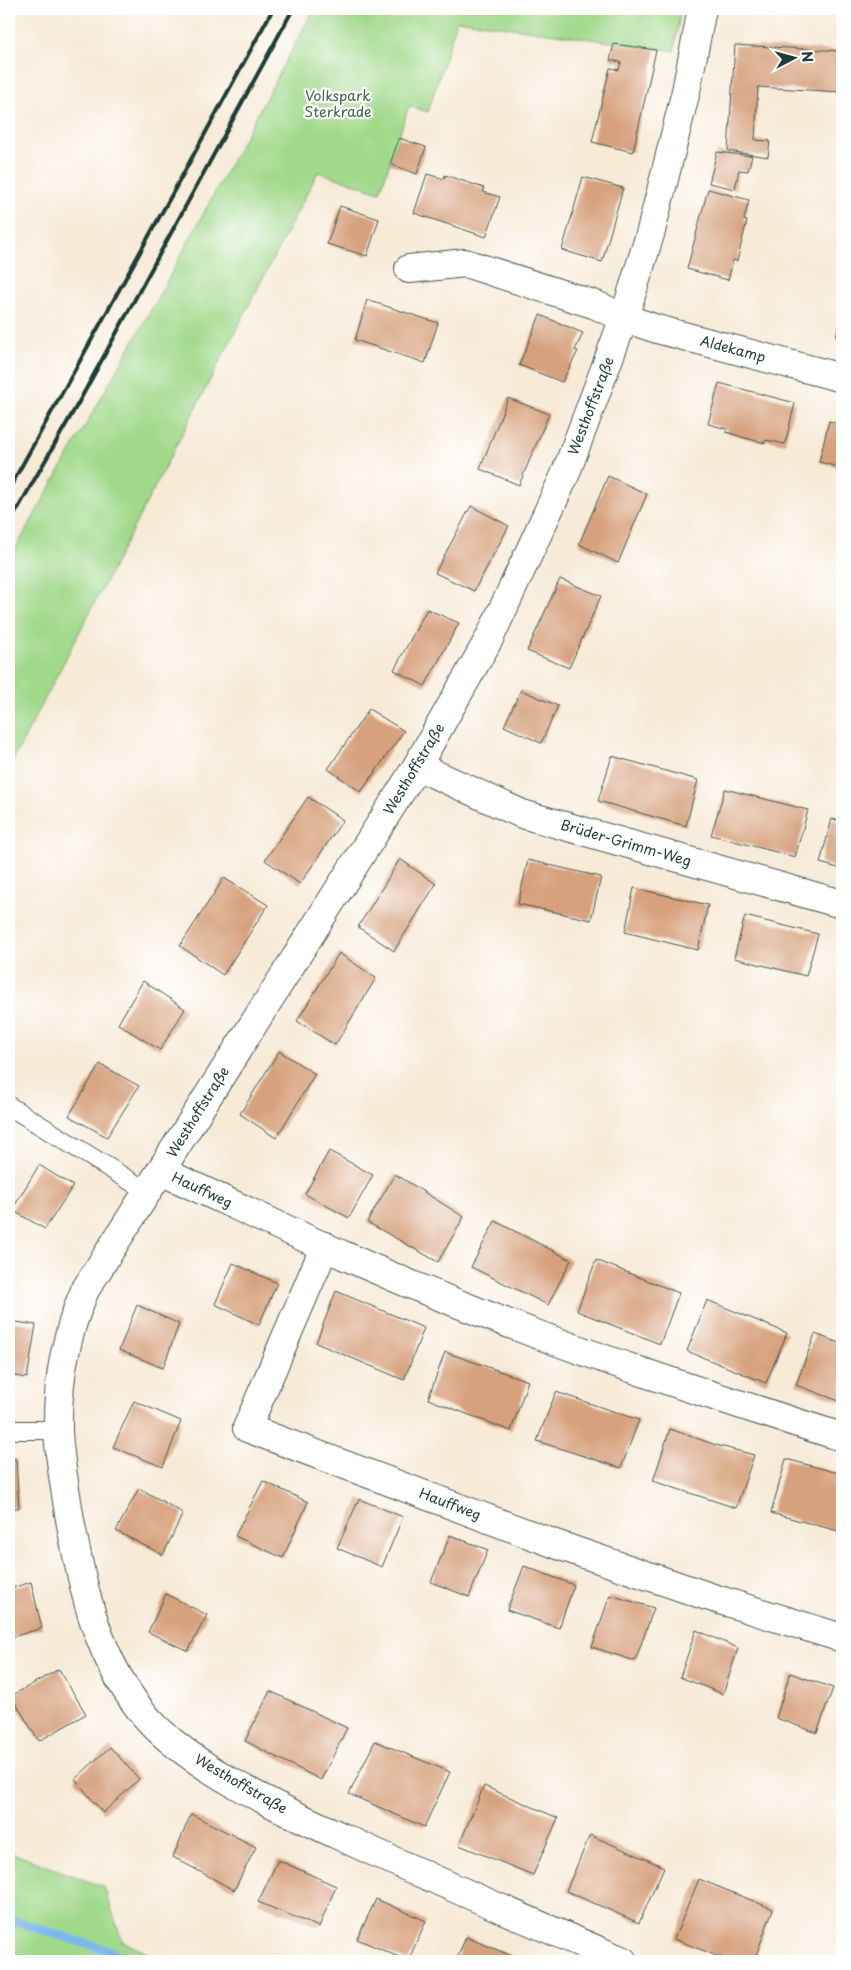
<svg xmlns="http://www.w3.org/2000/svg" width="851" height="1970" font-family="'Playpen Sans',sans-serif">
<rect width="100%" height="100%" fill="#fff"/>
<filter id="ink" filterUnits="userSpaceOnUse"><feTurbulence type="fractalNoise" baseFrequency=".02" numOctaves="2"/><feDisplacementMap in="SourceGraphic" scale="10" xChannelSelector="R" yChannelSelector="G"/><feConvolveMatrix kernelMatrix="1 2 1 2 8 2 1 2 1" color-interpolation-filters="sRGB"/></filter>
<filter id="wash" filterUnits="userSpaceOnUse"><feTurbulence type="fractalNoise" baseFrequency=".0096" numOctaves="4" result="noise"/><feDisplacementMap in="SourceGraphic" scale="20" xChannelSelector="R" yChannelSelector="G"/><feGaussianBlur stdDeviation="1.12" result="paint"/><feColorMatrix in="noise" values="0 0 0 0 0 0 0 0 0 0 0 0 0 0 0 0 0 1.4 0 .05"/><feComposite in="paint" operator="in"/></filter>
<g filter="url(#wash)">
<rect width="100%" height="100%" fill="#f7ead7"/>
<g fill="#a1d98b" stroke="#608b60">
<path d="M314,9H681L674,51L457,20L428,112L409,106L380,192L318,172L9,768V560L155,303Z"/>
<path d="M9,1852L104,1887L122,1941L164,1961H9Z"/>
</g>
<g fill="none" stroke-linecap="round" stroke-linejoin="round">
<path stroke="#7cb8ee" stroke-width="9" d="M9,1919L115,1953L129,1961"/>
</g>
<g id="blocks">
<g fill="#d7a17d">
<path d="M614,44L656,50L633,152L592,142L610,68L619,70L621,62L610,60Z"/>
<path d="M735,45L842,51V92L758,87L755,140L770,141L768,157L728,151Z"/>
<path d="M399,138L426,147L417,174L390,164Z"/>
<path d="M717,152L752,156L748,171L739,170L735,189L709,183Z"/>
<path d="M427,174L444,179L445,175L484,188L483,192L500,197L486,237L414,213Z"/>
<path d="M583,177L623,188L602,262L562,250Z"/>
<path d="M708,189L749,200L744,220L747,221L737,261L733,260L728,280L687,269Z"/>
<path d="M340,206L379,219L367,256L327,244Z"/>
<path d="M367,300L438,323L425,363L355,340Z"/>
<path d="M540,315L583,333L575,350L578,351L562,382L519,365Z"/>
<path d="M842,317V339L836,337Z"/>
<path d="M719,383L795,403L785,444L766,440L765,443L745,438L726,432L727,429L708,424Z"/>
<path d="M508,398L549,414L519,485L480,469Z"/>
<path d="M829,421L842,425V468L819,462Z"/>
<path d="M608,476L647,494L618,563L579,544Z"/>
<path d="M471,506L509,526L474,591L435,573Z"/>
<path d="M560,579L601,596L569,668L527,651Z"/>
<path d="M427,609L459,623L425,686L394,670Z"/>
<path d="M521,690L558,706L541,743L504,726Z"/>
<path d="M369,709L404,731L361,792L328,769Z"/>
<path d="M612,756L698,780L686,826L598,801Z"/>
<path d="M725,789L808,810L795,857L711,835Z"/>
<path d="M308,797L343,820L300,884L265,860Z"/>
<path d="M832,819L842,821V869L820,863Z"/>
<path d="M400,859L436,884L394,951L358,927Z"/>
<path d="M528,860L601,877L591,920L518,904Z"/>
<path d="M224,878L268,905L223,975L180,946Z"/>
<path d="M634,888L708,905L698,950L625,932Z"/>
<path d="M745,916L818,934L806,976L734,958Z"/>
<path d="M339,953L376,978L335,1045L297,1021Z"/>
<path d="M143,981L185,1009L160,1050L118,1024Z"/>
<path d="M279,1051L315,1074L276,1138L240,1114Z"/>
<path d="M100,1064L139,1086L107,1137L69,1116Z"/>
<path d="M329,1151L373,1175L349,1218L305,1194Z"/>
<path d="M39,1165L73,1186L45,1229L12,1210Z"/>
<path d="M395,1174L464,1217L438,1262L367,1222Z"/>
<path d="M495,1221L571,1260L548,1305L471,1267Z"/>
<path d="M596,1260L679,1293L660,1344L577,1311Z"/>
<path d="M233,1263L277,1283L259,1325L215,1304Z"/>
<path d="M336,1291L424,1328L404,1380L316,1343Z"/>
<path d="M707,1300L787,1333L766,1383L687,1351Z"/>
<path d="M137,1305L179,1324L163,1368L119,1350Z"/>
<path d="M9,1321L36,1325L27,1378L9,1375Z"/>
<path d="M815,1334L842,1344V1402L796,1385Z"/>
<path d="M445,1352L528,1381L511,1431L428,1399Z"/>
<path d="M556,1392L639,1420L621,1468L537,1441Z"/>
<path d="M134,1401L181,1421L163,1467L113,1447Z"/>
<path d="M670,1429L716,1445L754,1455L736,1508L653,1481Z"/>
<path d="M9,1459H16L19,1508H9Z"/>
<path d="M786,1459L842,1474V1532L771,1513Z"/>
<path d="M263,1481L308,1502L283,1558L235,1536Z"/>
<path d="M139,1488L183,1513L163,1555L116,1531Z"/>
<path d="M359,1499L403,1517L382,1567L337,1548Z"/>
<path d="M450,1535L488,1550L469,1597L431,1582Z"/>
<path d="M524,1566L574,1585L559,1628L507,1610Z"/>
<path d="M31,1582L42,1628L9,1638V1589Z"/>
<path d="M166,1594L207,1615L188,1651L148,1632Z"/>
<path d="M610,1595L654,1608L635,1661L592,1647Z"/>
<path d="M696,1630L738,1648L723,1694L680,1677Z"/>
<path d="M59,1669L86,1714L39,1741L11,1696Z"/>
<path d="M790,1673L833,1688L817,1733L776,1718Z"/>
<path d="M270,1691L347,1728L321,1780L245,1741Z"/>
<path d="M375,1741L450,1772L424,1827L349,1794Z"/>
<path d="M110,1747L139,1779L103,1813L75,1779Z"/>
<path d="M484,1786L558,1818L533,1875L459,1845Z"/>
<path d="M191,1814L256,1847L234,1890L173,1857Z"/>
<path d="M590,1835L664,1867L639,1923L566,1891Z"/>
<path d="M278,1860L336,1886L319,1927L258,1902Z"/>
<path d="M699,1879L773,1909L754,1961H730L674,1939Z"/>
<path d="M376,1899L426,1921L408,1961L357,1939Z"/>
<path d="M466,1937L517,1958L515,1961H456Z"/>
</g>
</g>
</g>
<g filter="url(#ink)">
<use href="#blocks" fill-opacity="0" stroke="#3f574c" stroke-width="1"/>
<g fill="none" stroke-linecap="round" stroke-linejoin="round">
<g stroke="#3f574c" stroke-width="20">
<g id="lane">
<path d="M9,1106L148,1192"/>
<path d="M9,1430H58"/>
</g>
</g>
<g stroke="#3f574c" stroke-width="30">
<g id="street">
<path d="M409,269L465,263L596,305L624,318L657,329L842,378"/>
<path d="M417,766L522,814L842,904"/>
<path d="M161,1171C261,1217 361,1266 464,1306C588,1356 715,1397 842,1437"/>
<path d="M325,1246L247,1428L558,1545L707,1596L842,1638"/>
<path d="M623,1961C529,1921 435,1881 342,1837C281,1809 193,1769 148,1719C97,1661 82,1587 69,1514C65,1486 59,1458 58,1430C57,1383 66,1334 85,1290L417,766L489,639L565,475L624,318L651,231L686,91L702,9"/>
</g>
</g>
<use href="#lane" stroke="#fff" stroke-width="18"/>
<use href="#street" stroke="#fff" stroke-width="28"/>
<g stroke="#1f3d34" stroke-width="4">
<path d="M9,489L176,187L273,9"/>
<path d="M9,524L80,400L293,9"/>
</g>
</g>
</g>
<g text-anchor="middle" stroke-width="4.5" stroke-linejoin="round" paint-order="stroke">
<g font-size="14" fill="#40644a" stroke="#fff">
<text x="338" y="101">Volkspark<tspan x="338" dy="16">Sterkrade</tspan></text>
</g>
<g font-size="14" fill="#1f3d34" stroke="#fff">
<text transform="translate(733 349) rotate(15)" y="5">Aldekamp</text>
<text transform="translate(591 406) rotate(-69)" y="5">Westhoffstraße</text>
<text transform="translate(414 769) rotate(-59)" y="5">Westhoffstraße</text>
<text transform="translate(626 843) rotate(16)" y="5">Brüder-Grimm-Weg</text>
<text transform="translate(198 1112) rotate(-58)" y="5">Westhoffstraße</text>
<text transform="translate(202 1190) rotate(25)" y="5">Hauffweg</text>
<text transform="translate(450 1504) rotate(21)" y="5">Hauffweg</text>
<text transform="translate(241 1784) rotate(30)" y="5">Westhoffstraße</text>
</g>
</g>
<rect width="851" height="1970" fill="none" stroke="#fff" stroke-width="30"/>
<g transform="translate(794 58) rotate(84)" stroke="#ffffff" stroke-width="4" paint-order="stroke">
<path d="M0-4L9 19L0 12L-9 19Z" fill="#1f3d34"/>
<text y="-8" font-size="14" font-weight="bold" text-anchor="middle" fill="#1f3d34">N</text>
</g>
</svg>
